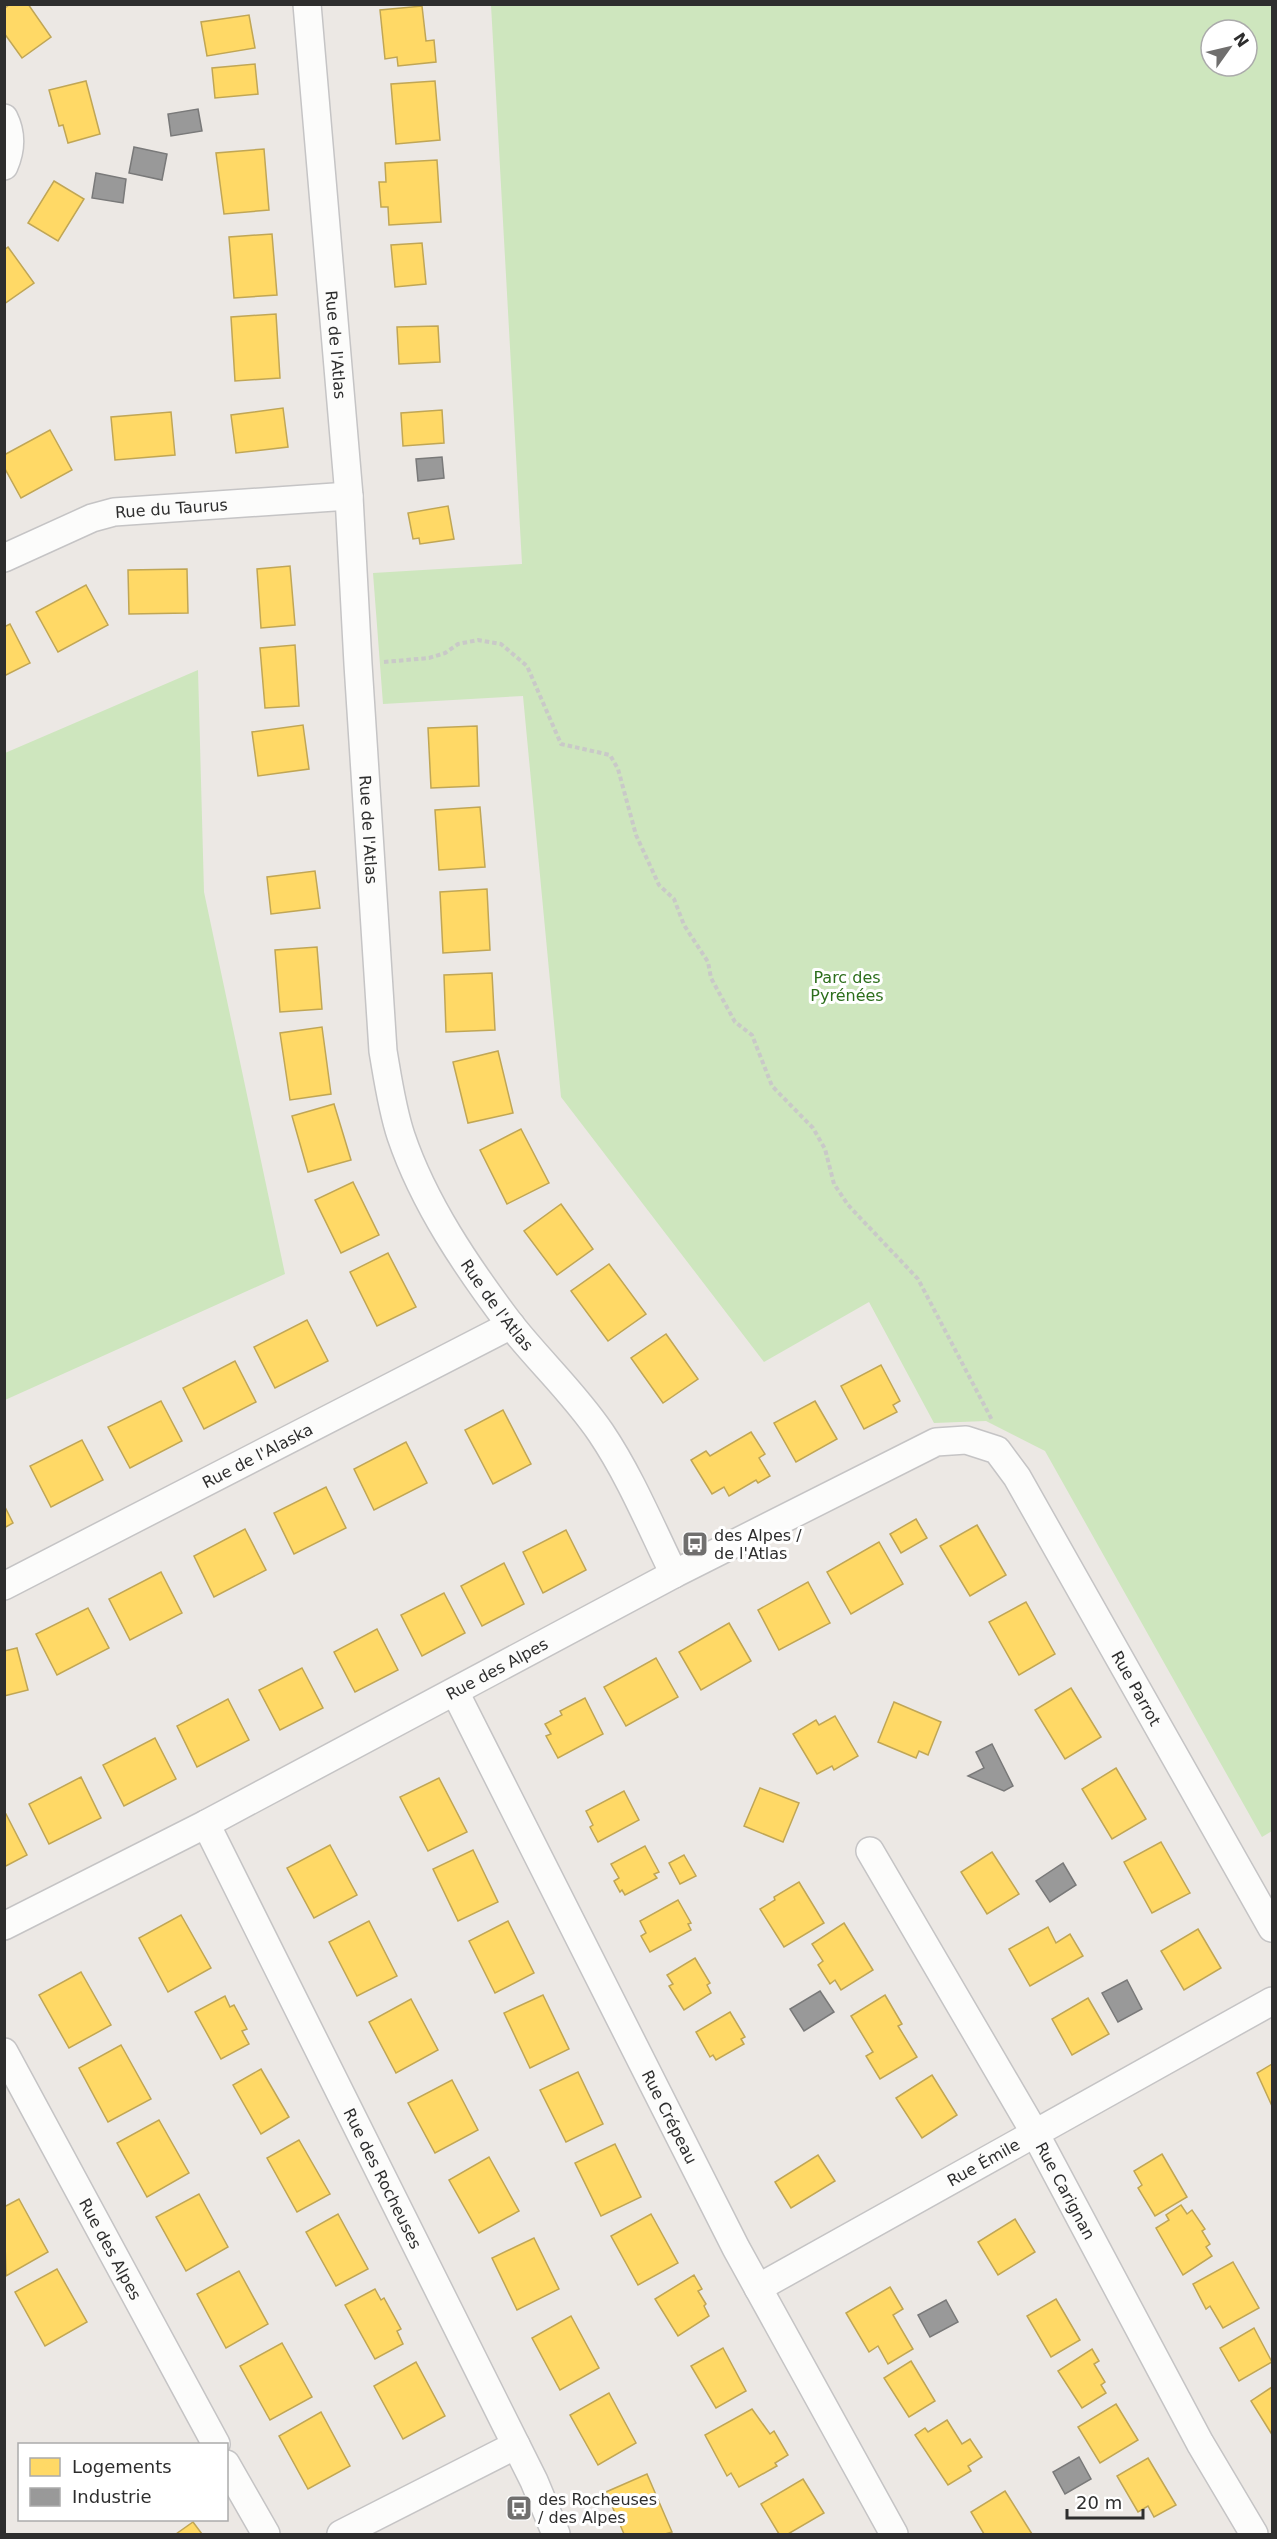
<svg xmlns="http://www.w3.org/2000/svg" width="1277" height="2539" font-family="'DejaVu Sans',sans-serif">
<rect width="100%" height="100%" fill="#ece8e4"/>
<g fill="#cee6be" fill-rule="evenodd">
<path d="M491,5H1272V1831L1262,1837L1045,1451L986,1421L934,1423L869,1302L764,1362L561,1097L523,696L383,704L373,573L522,564ZM1211,30H1247V66H1211Z"/>
<path d="M198,670L204,892L285,1274L5,1400V753Z"/>
</g>
<g fill="#ffd966" stroke="#c0a655" stroke-width="1.5">
<path d="M10,4H28L51,37L22,58L4,33V9Z"/>
<path d="M422,6L426,41L434,40L436,62L398,66L397,57L385,59L380,10Z"/>
<path d="M249,15L255,48L207,56L201,22Z"/>
<path d="M255,64L258,94L215,98L212,68Z"/>
<path d="M86,81L100,134L68,143L63,125L59,126L49,90Z"/>
<path d="M435,81L440,140L396,144L391,84Z"/>
<path d="M264,149L269,210L224,214L216,153Z"/>
<path d="M437,160L441,222L389,225L388,207H381L379,182H386L385,163Z"/>
<path d="M54,181L84,199L58,241L28,223Z"/>
<path d="M272,234L277,295L234,298L229,237Z"/>
<path d="M422,243L426,284L395,287L391,245Z"/>
<path d="M8,247L34,283L4,304V250Z"/>
<path d="M276,314L280,378L235,381L231,317Z"/>
<path d="M438,326L440,362L399,364L397,327Z"/>
<path d="M283,408L288,447L236,453L231,415Z"/>
<path d="M442,410L444,443L403,446L401,413Z"/>
<path d="M171,412L175,455L115,460L111,417Z"/>
<path d="M50,430L72,470L21,498L4,467V455Z"/>
<path d="M448,506L454,539L420,544L419,538L413,539L408,513Z"/>
<path d="M290,566L295,625L261,628L257,569Z"/>
<path d="M187,569L188,613L129,614L128,570Z"/>
<path d="M86,585L108,625L58,652L36,612Z"/>
<path d="M10,624L30,663L4,676V627Z"/>
<path d="M295,645L299,706L265,708L260,648Z"/>
<path d="M303,725L309,769L258,776L252,732Z"/>
<path d="M477,726L479,786L431,788L428,728Z"/>
<path d="M480,807L485,867L439,870L435,810Z"/>
<path d="M315,871L320,908L271,914L267,877Z"/>
<path d="M487,889L490,950L443,953L440,892Z"/>
<path d="M317,947L322,1009L280,1012L275,950Z"/>
<path d="M492,973L495,1030L446,1032L444,975Z"/>
<path d="M322,1027L331,1094L290,1100L280,1033Z"/>
<path d="M498,1051L513,1113L468,1123L453,1062Z"/>
<path d="M334,1104L351,1160L308,1172L292,1116Z"/>
<path d="M521,1129L549,1183L507,1204L480,1150Z"/>
<path d="M353,1182L379,1235L341,1253L315,1200Z"/>
<path d="M561,1204L593,1249L557,1275L524,1231Z"/>
<path d="M388,1253L416,1307L377,1326L350,1272Z"/>
<path d="M609,1264L646,1314L608,1341L571,1291Z"/>
<path d="M307,1320L328,1361L275,1388L254,1347Z"/>
<path d="M666,1334L698,1379L663,1403L631,1358Z"/>
<path d="M235,1361L256,1402L204,1429L183,1388Z"/>
<path d="M881,1365L900,1401L893,1405L897,1412L864,1429L841,1386Z"/>
<path d="M161,1401L182,1441L130,1468L108,1427Z"/>
<path d="M815,1401L837,1439L796,1462L774,1423Z"/>
<path d="M503,1410L531,1464L493,1484L465,1430Z"/>
<path d="M751,1432L765,1454L759,1458L770,1476L758,1483L756,1480L729,1496L724,1487L712,1494L691,1460L706,1451L710,1456Z"/>
<path d="M82,1440L103,1480L51,1507L30,1466Z"/>
<path d="M406,1442L427,1483L374,1510L354,1469Z"/>
<path d="M326,1487L346,1528L294,1554L274,1513Z"/>
<path d="M4,1505L13,1523L4,1528Z"/>
<path d="M916,1519L927,1538L901,1553L890,1534Z"/>
<path d="M977,1525L1006,1575L970,1596L940,1546Z"/>
<path d="M245,1529L266,1570L214,1597L194,1556Z"/>
<path d="M566,1530L586,1570L543,1593L523,1552Z"/>
<path d="M879,1542L903,1584L851,1614L827,1572Z"/>
<path d="M504,1563L524,1604L482,1626L461,1586Z"/>
<path d="M161,1572L182,1613L130,1640L109,1599Z"/>
<path d="M808,1582L830,1623L779,1650L758,1610Z"/>
<path d="M444,1593L465,1633L422,1656L401,1615Z"/>
<path d="M1026,1602L1055,1654L1019,1675L989,1622Z"/>
<path d="M88,1608L109,1648L57,1675L36,1634Z"/>
<path d="M729,1623L751,1661L701,1690L679,1652Z"/>
<path d="M377,1629L398,1670L355,1692L334,1652Z"/>
<path d="M17,1648L28,1690L4,1696V1651Z"/>
<path d="M656,1658L678,1697L626,1726L604,1687Z"/>
<path d="M302,1668L323,1708L280,1730L259,1690Z"/>
<path d="M1071,1688L1101,1737L1065,1759L1035,1710Z"/>
<path d="M585,1698L603,1734L558,1758L546,1736L551,1734L545,1724L562,1715L560,1711Z"/>
<path d="M228,1699L249,1740L197,1767L177,1726Z"/>
<path d="M894,1702L941,1722L928,1755L919,1751L916,1758L878,1742Z"/>
<path d="M835,1716L858,1756L834,1770L832,1766L817,1774L793,1734L816,1720L819,1725Z"/>
<path d="M155,1738L176,1779L124,1806L103,1765Z"/>
<path d="M1116,1768L1146,1819L1112,1839L1082,1789Z"/>
<path d="M81,1777L101,1818L49,1844L29,1804Z"/>
<path d="M439,1778L467,1832L428,1851L400,1797Z"/>
<path d="M760,1788L799,1803L783,1842L744,1826Z"/>
<path d="M624,1791L639,1820L598,1842L590,1827L593,1825L586,1811Z"/>
<path d="M6,1814L27,1855L4,1867V1815Z"/>
<path d="M1161,1842L1190,1893L1152,1913L1124,1862Z"/>
<path d="M330,1845L357,1895L314,1918L287,1868Z"/>
<path d="M645,1846L659,1872L654,1874L657,1878L625,1895L622,1890L620,1892L614,1881L619,1878L611,1864Z"/>
<path d="M473,1850L498,1902L458,1921L433,1869Z"/>
<path d="M992,1852L1019,1894L987,1914L961,1872Z"/>
<path d="M684,1855L696,1876L680,1884L669,1863Z"/>
<path d="M799,1882L824,1923L784,1947L760,1909L775,1900L774,1897Z"/>
<path d="M678,1900L691,1923L688,1924L691,1930L650,1952L641,1936L646,1933L640,1921Z"/>
<path d="M181,1915L211,1968L168,1992L139,1938Z"/>
<path d="M369,1921L397,1976L357,1996L329,1942Z"/>
<path d="M508,1921L534,1973L495,1993L469,1941Z"/>
<path d="M844,1923L873,1970L841,1990L835,1980L830,1984L818,1965L823,1961L812,1944Z"/>
<path d="M1048,1927L1056,1943L1070,1934L1083,1956L1030,1986L1009,1949Z"/>
<path d="M1198,1929L1221,1968L1184,1990L1161,1951Z"/>
<path d="M695,1958L710,1983L707,1985L711,1993L684,2010L669,1986L673,1984L667,1975Z"/>
<path d="M81,1972L111,2025L69,2048L39,1995Z"/>
<path d="M543,1995L569,2049L530,2068L504,2013Z"/>
<path d="M885,1995L902,2024L898,2026L917,2057L880,2079L866,2056L873,2052L851,2016Z"/>
<path d="M225,1996L230,2007L234,2005L247,2029L242,2031L249,2044L221,2059L195,2012Z"/>
<path d="M1088,1998L1109,2034L1072,2055L1052,2019Z"/>
<path d="M411,1999L438,2050L396,2073L369,2022Z"/>
<path d="M730,2012L745,2037L741,2039L744,2044L716,2060L713,2055L710,2057L696,2032Z"/>
<path d="M121,2045L151,2099L108,2122L79,2068Z"/>
<path d="M1272,2064V2106L1257,2073Z"/>
<path d="M261,2069L289,2117L261,2134L233,2085Z"/>
<path d="M578,2072L603,2124L566,2142L540,2090Z"/>
<path d="M932,2075L957,2115L922,2138L896,2098Z"/>
<path d="M452,2080L478,2130L435,2153L408,2103Z"/>
<path d="M159,2120L189,2173L147,2197L117,2143Z"/>
<path d="M299,2140L330,2194L297,2212L267,2158Z"/>
<path d="M615,2144L641,2197L601,2216L575,2163Z"/>
<path d="M1162,2154L1187,2197L1155,2216L1138,2188L1142,2185L1134,2171Z"/>
<path d="M818,2155L835,2181L791,2208L775,2182Z"/>
<path d="M489,2157L519,2211L479,2233L449,2180Z"/>
<path d="M199,2194L228,2247L186,2271L156,2217Z"/>
<path d="M19,2199L48,2252L6,2276L4,2207Z"/>
<path d="M1181,2205L1187,2214L1192,2210L1205,2229L1202,2231L1210,2244L1206,2247L1212,2256L1183,2275L1156,2228L1169,2220L1166,2215Z"/>
<path d="M338,2214L368,2269L336,2286L306,2232Z"/>
<path d="M651,2214L678,2263L638,2285L611,2236Z"/>
<path d="M1015,2219L1035,2252L998,2275L978,2242Z"/>
<path d="M534,2238L559,2289L517,2310L492,2258Z"/>
<path d="M1233,2262L1259,2308L1223,2328L1210,2306L1206,2309L1193,2284Z"/>
<path d="M57,2269L87,2322L45,2346L15,2292Z"/>
<path d="M239,2271L268,2324L226,2348L197,2294Z"/>
<path d="M694,2275L702,2289L698,2291L706,2304L704,2306L709,2316L678,2336L655,2299Z"/>
<path d="M890,2287L903,2309L893,2315L913,2349L888,2364L878,2346L869,2352L846,2313Z"/>
<path d="M375,2289L381,2300L384,2298L401,2329L397,2331L403,2344L375,2359L345,2305Z"/>
<path d="M1056,2299L1080,2340L1051,2357L1027,2316Z"/>
<path d="M571,2316L599,2368L560,2390L532,2338Z"/>
<path d="M1254,2328L1272,2362L1239,2381L1220,2348Z"/>
<path d="M282,2343L312,2397L270,2420L240,2366Z"/>
<path d="M723,2348L746,2391L716,2408L691,2366Z"/>
<path d="M1092,2349L1099,2361L1094,2364L1105,2382L1101,2385L1106,2393L1082,2408L1058,2371Z"/>
<path d="M911,2361L935,2401L909,2417L884,2378Z"/>
<path d="M416,2362L445,2416L403,2439L374,2386Z"/>
<path d="M1272,2387V2432L1271,2433L1251,2401Z"/>
<path d="M609,2393L636,2443L598,2465L570,2415Z"/>
<path d="M1116,2404L1138,2440L1100,2463L1078,2427Z"/>
<path d="M752,2409L770,2434L774,2431L788,2455L775,2463L777,2466L739,2487L731,2473L727,2476L705,2435Z"/>
<path d="M321,2412L350,2466L308,2489L279,2436Z"/>
<path d="M947,2420L962,2444L970,2439L982,2457L968,2466L971,2471L948,2485L915,2435L925,2428L928,2432Z"/>
<path d="M1148,2458L1176,2505L1154,2517L1148,2506L1138,2512L1117,2476Z"/>
<path d="M647,2474L672,2532L665,2534H624L606,2492Z"/>
<path d="M803,2479L824,2513L788,2534H779L761,2504Z"/>
<path d="M1005,2491L1032,2534H984L971,2512Z"/>
<path d="M193,2522L202,2534H176Z"/>
</g>
<g fill="#999" stroke="#797979" stroke-width="1.5">
<path d="M198,109L202,131L171,136L168,114Z"/>
<path d="M134,147L167,154L162,180L129,173Z"/>
<path d="M96,173L126,179L123,203L92,198Z"/>
<path d="M442,457L444,478L418,481L416,459Z"/>
<path d="M992,1744L1013,1786L1004,1791L968,1776L984,1768L976,1752Z"/>
<path d="M1063,1863L1076,1885L1050,1902L1036,1881Z"/>
<path d="M1127,1980L1142,2009L1118,2022L1102,1993Z"/>
<path d="M820,1991L834,2012L804,2031L790,2009Z"/>
<path d="M946,2300L958,2322L930,2337L918,2315Z"/>
<path d="M1079,2457L1091,2479L1065,2494L1053,2472Z"/>
</g>
<g fill="none" stroke-linecap="round" stroke-linejoin="round">
<g stroke="#c5c4c5" stroke-width="30">
<g id="street">
<path id="s1" d="M307,4L349,496L358,664L383,1051C388,1080 392,1109 401,1136C424,1204 467,1267 510,1324C539,1361 574,1393 601,1433C630,1476 651,1527 674,1574"/>
<path d="M4,118C12,134 11,150 4,166"/>
<path id="s2" d="M4,558L92,518L114,512L349,496"/>
<path id="s3" d="M4,1586L511,1325"/>
<path id="s4" d="M455,1692L736,2248L894,2534"/>
<path id="s5" d="M206,1824L516,2445L534,2481L556,2534"/>
<path id="s6" d="M870,1851L1036,2135L1200,2443L1254,2534"/>
<path id="s7" d="M4,1926L206,1824L674,1574L936,1442L966,1440L997,1450L1017,1477L1272,1928"/>
<path id="s8" d="M4,2052L216,2444"/>
<path id="s9" d="M758,2288L1272,2001"/>
<path d="M226,2464L266,2534"/>
<path d="M341,2534L516,2445"/>
</g>
</g>
<path stroke="#c9c9c8" stroke-width="4" stroke-dasharray="4.5 3" stroke-linecap="butt" d="M384,662L429,658L445,653L458,644L478,640L501,644L527,666L561,744L610,755L618,769L636,835L659,885L674,899L684,925L708,962L711,978L735,1022L752,1035L772,1086L813,1128L825,1149L834,1184L848,1205L918,1279L992,1420"/>
<use href="#street" stroke="#fcfcfb" stroke-width="27"/>
</g>
<defs>
<g id="bus-square" transform="scale(1.35)"><rect x="-9" y="-9" width="18" height="18" rx="4" fill="#706f6e" stroke="#fff"/><path d="M-5-6H5V4H4V6H2V4H-2V6H-4V4H-5ZM-3.5-4V0h7V-4ZM-3.5 1.2v1.5H-2V1.2ZM2 1.2v1.5H3.5V1.2Z" fill="#fff"/></g>
</defs>
<g fill-rule="evenodd">
<use href="#bus-square" x="695" y="1544"/>
<use href="#bus-square" x="519" y="2508"/>
</g>
<g text-anchor="middle" stroke-width="6" stroke-linejoin="round" paint-order="stroke">
<g font-size="16" fill="#2e2e2e" stroke="#fff">
<text dy="6" stroke="none"><textPath href="#s1" startOffset="342">Rue de l'Atlas</textPath></text>
<text dy="6" stroke="none"><textPath href="#s2" startOffset="177">Rue du Taurus</textPath></text>
<text dy="6" stroke="none"><textPath href="#s1" startOffset="828">Rue de l'Atlas</textPath></text>
<text dy="6" stroke="none"><textPath href="#s1" startOffset="1332">Rue de l'Atlas</textPath></text>
<text dy="6" stroke="none"><textPath href="#s3" startOffset="285">Rue de l'Alaska</textPath></text>
<text dy="6" stroke="none"><textPath href="#s7" startOffset="556">Rue des Alpes</textPath></text>
<text dy="6" stroke="none"><textPath href="#s7" startOffset="1389">Rue Parrot</textPath></text>
<text dy="6" stroke="none"><textPath href="#s4" startOffset="476">Rue Crépeau</textPath></text>
<text dy="6" stroke="none"><textPath href="#s9" startOffset="258">Rue Émile</textPath></text>
<text dy="6" stroke="none"><textPath href="#s5" startOffset="396">Rue des Rocheuses</textPath></text>
<text dy="6" stroke="none"><textPath href="#s6" startOffset="392">Rue Carignan</textPath></text>
<text dy="6" stroke="none"><textPath href="#s8" startOffset="224">Rue des Alpes</textPath></text>
</g>
<g font-size="16" fill="#2c6e1b" stroke="#fff">
<text x="847" y="983">Parc des<tspan x="847" dy="18">Pyrénées</tspan></text>
</g>
<g font-size="16" fill="#2e2e2e" stroke="#fff" text-anchor="start">
<text x="714" y="1541">des Alpes /<tspan x="714" dy="18">de l'Atlas</tspan></text>
<text x="538" y="2505">des Rocheuses<tspan x="538" dy="18">/ des Alpes</tspan></text>
</g>
</g>
<rect width="1277" height="2539" fill="none" stroke="#2e2e2e" stroke-width="12"/>
<rect x="18" y="2443" width="210" height="78" fill="#ffffff" stroke="#ababab" stroke-width="1.5"/>
<rect x="30" y="2458" width="30" height="18" fill="#ffd966" stroke="#ababab" stroke-width="1.5"/>
<text x="72" y="2473" font-size="18" fill="#2e2e2e">Logements</text>
<rect x="30" y="2488" width="30" height="18" fill="#999999" stroke="#ababab" stroke-width="1.5"/>
<text x="72" y="2503" font-size="18" fill="#2e2e2e">Industrie</text>
<g transform="translate(1229 48) rotate(56)"><circle r="28" fill="#ffffff" stroke="#ababab" stroke-width="1.5"/>
<path d="M0-4.5L10 22L0 15L-10 22Z" fill="#706f6e"/>
<text y="-9" font-size="16" font-weight="bold" text-anchor="middle" fill="#2e2e2e">N</text>
</g>
<path d="M1067 2509v9h76v-9" fill="none" stroke="#2e2e2e" stroke-width="3"/>
<text x="1076" y="2509" font-size="18" fill="#2e2e2e" stroke="#ffffff" stroke-width="4.5" paint-order="stroke">20 m</text>
</svg>
